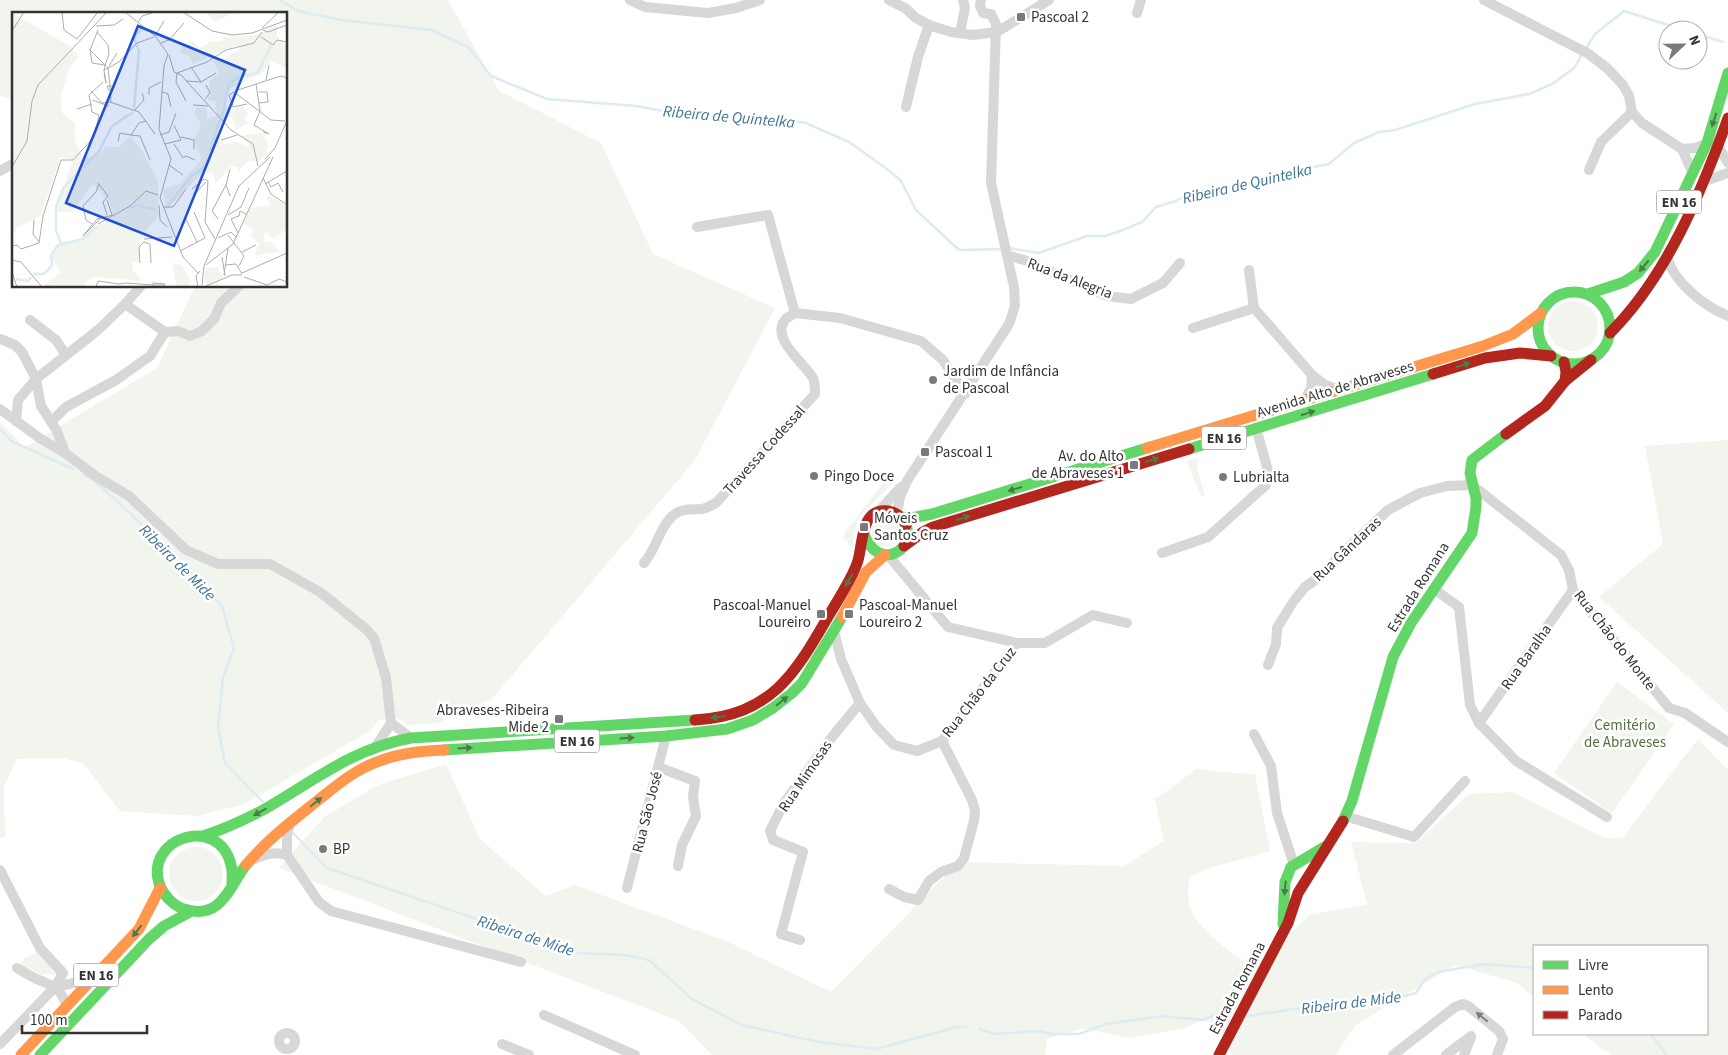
<svg xmlns="http://www.w3.org/2000/svg" width="1728" height="1055" font-family="'Source Sans 3',sans-serif">
<rect width="100%" height="100%" fill="#fff"/>
<g fill="#f1f5ed">
<path d="M0,0H448L499,91L601,143L653,254L775,308L695,460L492,699L438,723L409,725L397,718L380,720L370,731L244,804L198,816L120,811L84,764L63,758L17,759L4,786V810L6,835L0,839V422L25,448L68,421L157,368L195,286H286V14H14V100L0,96Z"/>
<circle cx="1573" cy="326" r="25"/>
<path d="M1728,440V713L1599,597L1663,544L1645,446Z"/>
<path d="M1197,458L1198,462L1197,467L1205,496L1201,497L1187,461Z"/>
<path d="M888,477L894,481L891,485L858,518L852,547L843,538L846,531Z"/>
<circle cx="886" cy="533" r="14"/>
<path d="M1617,682L1674,724L1612,813L1554,773Z"/>
<path d="M1698,739L1728,770V1055H1611L1583,1034H1707V946H1534V997L1517,983L1455,965L1356,1025L1335,1055H1233L1217,1024L1203,1020L1186,1028L1129,1038L1083,1028L1047,1039L1045,1055H712L679,1021L279,868L324,817L378,785L446,764L480,839L546,896L575,885L726,941L831,992L959,862L1124,866L1164,841L1155,799L1170,789L1196,769L1233,773L1255,774L1270,851L1206,869L1189,878C1189,884 1187,892 1188,898C1191,928 1230,951 1253,967L1310,915L1367,904L1351,842L1416,843L1469,794L1513,792L1605,838H1622Z"/>
<circle cx="196" cy="874" r="27"/>
<path d="M38,952L58,975L40,974L20,965L24,959Z"/>
</g>
<g fill="none" stroke-linecap="round" stroke-linejoin="round">
<g stroke="#ddebf3" stroke-width="2.5">
<path d="M280,0L298,11L342,20L432,30L468,47L491,76L547,99L636,106L691,116L754,115L806,123L849,142L891,172L901,181L916,210L959,250L1004,249"/>
<path d="M1698,34L1723,42"/>
<path d="M1585,50L1595,34L1624,11L1684,30"/>
<path d="M1009,248L1039,253L1087,236H1105L1123,230L1142,222L1156,207L1176,201L1192,192L1257,182L1303,169L1329,164L1354,143L1379,132L1395,130L1475,104L1529,94L1554,83L1575,67L1582,54"/>
<path d="M0,429L11,441L73,469"/>
<path d="M84,475L95,481L132,515L222,606L234,648L223,677L218,728L225,763L263,802"/>
<path d="M292,832L327,868L577,953L625,955L649,960L692,999L742,1025L819,1042L876,1049L957,1027H966"/>
<path d="M1248,1016L1354,1000L1401,997L1416,993L1425,979L1438,972L1484,964L1534,968"/>
<path d="M979,1029L995,1034L1039,1031L1052,1034H1079L1106,1024L1162,1016L1203,1020L1217,1014L1230,1012"/>
<path d="M1651,1034L1666,1055"/>
</g>
<g stroke="#d7d7d7" stroke-width="10">
<path d="M630,0L645,7L708,13L736,8L760,0"/>
<path d="M889,0L905,8L916,18L929,25L951,32L973,35L997,32L1049,0"/>
<path d="M1484,0L1589,54L1608,69L1623,85L1629,96L1632,112L1642,123L1682,149"/>
<path d="M1137,13L1141,0"/>
<path d="M960,33L965,8L963,0"/>
<path d="M906,107L918,57L929,25"/>
<path d="M1718,146L1728,163"/>
<path d="M1682,149L1693,174"/>
<path d="M1682,149L1695,148L1707,143"/>
<path d="M1589,170L1601,142L1632,112"/>
<path d="M0,171L14,163"/>
<path d="M1705,181L1728,173"/>
<path d="M697,227L768,215L795,313L840,318L921,341L943,360L965,394"/>
<path d="M1007,255L1027,261L1107,296L1131,299L1163,283L1180,263"/>
<path d="M1667,256C1673,282 1704,306 1728,316"/>
<path d="M1249,270L1254,308"/>
<path d="M125,304L141,286"/>
<path d="M30,320L56,340L66,355"/>
<path d="M1193,328L1254,308L1312,375L1325,385L1339,390"/>
<path d="M0,339L15,345L22,352L36,379L41,406L57,431L65,453"/>
<path d="M1304,401L1311,388L1312,375"/>
<path d="M0,409L41,439L65,453L94,475L129,496L186,550L218,564H270L320,592L366,629L374,638L386,678L391,723L376,746"/>
<path d="M16,421L18,400L36,379L98,330L125,304L165,332L178,331L190,336L202,331L214,319L221,303L239,286"/>
<path d="M51,422L66,407L116,380L150,356L165,332"/>
<path d="M878,512L901,487"/>
<path d="M897,514L900,497L907,481L1009,324L1015,306L1014,287L991,183L996,24L991,14L983,13L980,6L981,0"/>
<path d="M1162,553L1208,537L1266,485L1269,474L1256,428"/>
<path d="M888,555L948,627L1017,643H1045L1093,615L1127,623"/>
<path d="M644,563C656,550 660,525 675,514C682,508 694,510 702,509C707,508 712,505 716,503L815,394C815,388 815,383 813,378C805,364 770,338 785,320C787,317 792,315 795,313"/>
<path d="M1434,589L1459,607L1470,705L1479,723L1516,761L1607,817"/>
<path d="M834,631L841,659L860,703L876,726L894,745L917,751L942,741L1017,643"/>
<path d="M1268,665L1276,644L1277,628L1293,602L1305,587L1324,574L1335,560L1388,510L1420,493L1447,486L1472,485L1561,555L1569,570L1573,590L1669,708L1685,713L1728,742"/>
<path d="M391,723L411,738"/>
<path d="M1479,723L1573,590"/>
<path d="M1254,734L1271,766L1277,813L1294,865"/>
<path d="M658,767L695,781L693,797L696,816L682,845L678,866"/>
<path d="M1345,816L1414,837L1465,781"/>
<path d="M290,825L287,833V855L319,902L331,911L521,962"/>
<path d="M255,859C266,854 275,851 287,855"/>
<path d="M0,870L40,948L63,973L55,987L0,1044"/>
<path d="M627,888L666,736"/>
<path d="M889,889L904,897L918,900L929,881L941,872L958,866L964,858L974,821L975,810L972,800L942,741"/>
<path d="M800,940L781,934L803,852L773,840L770,831L784,803L832,737L860,703"/>
<path d="M17,968C24,972 31,977 39,980C55,987 60,988 67,1006"/>
<path d="M55,987L78,982L90,976"/>
<path d="M544,1015L635,1055"/>
<circle cx="287" cy="1041" r="8"/>
<path d="M502,1044L529,1055"/>
<path d="M1393,1055L1455,1007L1463,1004L1468,1006L1499,1031L1503,1039L1497,1055"/>
<path d="M1446,1055L1471,1036"/>
<path d="M1464,1055L1471,1037"/>
</g>
<g stroke="#63d668" stroke-width="11">
<circle cx="1574" cy="328" r="36"/>
<path d="M1588,294L1624,282L1638,273L1655,252L1707,143L1728,73"/>
<path d="M1189,449L1433,374"/>
<path d="M902,517L911,518L932,514L1147,448"/>
<path d="M864,534C878,572 916,551 906,525"/>
<path d="M444,750L666,736L727,729L753,720L773,708L792,693L802,683L842,617"/>
<path d="M1343,821L1352,801L1393,657L1411,623L1472,533L1476,507V498L1470,473L1472,460L1506,434"/>
<path d="M203,836C224,829 244,820 263,810C314,781 351,749 411,738L695,720"/>
<path d="M232,884C232,878 233,871 231,865C219,813 142,838 160,886C164,896 174,906 184,909C221,921 229,887 246,865"/>
<path d="M1283,924L1285,882L1291,867L1326,846"/>
<path d="M40,1055L149,939L164,926L190,912"/>
</g>
<g stroke="#ff974d" stroke-width="11">
<path d="M1147,448L1483,346L1513,334L1541,313"/>
<path d="M842,617L866,572L885,555"/>
<path d="M246,865C267,840 292,821 317,801C336,786 354,770 377,762C399,753 421,751 444,750"/>
<path d="M21,1055L139,929L160,888"/>
</g>
<g stroke="#b3261e" stroke-width="11">
<path d="M1610,333C1667,276 1701,193 1728,118"/>
<path d="M1564,362L1566,372L1565,381"/>
<path d="M1433,374L1485,358L1520,353L1551,356"/>
<path d="M1506,434L1545,406L1565,381L1591,360"/>
<path d="M904,546L923,532L933,527L1189,449"/>
<path d="M695,720C771,715 794,676 829,615C837,602 845,589 852,575C855,569 858,563 859,556C863,539 862,508 888,511C896,512 902,517 906,525"/>
<path d="M1219,1055L1288,923L1298,893L1343,821"/>
</g>
</g>
<defs><path id="oneway-solid" d="M-6-.8H1V-3.2L6.5 0L1 3.2V.8H-6Z" transform="scale(1.25)"/></defs>
<g fill="#497c4b">
<use href="#oneway-solid" transform="translate(1714 120) rotate(108)"/>
<use href="#oneway-solid" transform="translate(1644 266) rotate(130)"/>
<use href="#oneway-solid" transform="translate(1463 365) rotate(-17)"/>
<use href="#oneway-solid" transform="translate(1308 413) rotate(-17)"/>
<use href="#oneway-solid" transform="translate(1152 460) rotate(-17)"/>
<use href="#oneway-solid" transform="translate(1015 489) rotate(163)"/>
<use href="#oneway-solid" transform="translate(963 518) rotate(-17)"/>
<use href="#oneway-solid" transform="translate(849 580) rotate(119)"/>
<use href="#oneway-solid" transform="translate(782 701) rotate(-38)"/>
<use href="#oneway-solid" transform="translate(718 717) rotate(173)"/>
<use href="#oneway-solid" transform="translate(627 738) rotate(-4)"/>
<use href="#oneway-solid" transform="translate(465 748) rotate(-4)"/>
<use href="#oneway-solid" transform="translate(316 802) rotate(-39)"/>
<use href="#oneway-solid" transform="translate(260 812) rotate(151)"/>
<use href="#oneway-solid" transform="translate(1285 888) rotate(96)"/>
<use href="#oneway-solid" transform="translate(137 931) rotate(128)"/>
</g>
<use fill="#7d7d7d" href="#oneway-solid" transform="translate(1482 1017) rotate(-140)"/>
<g fill="#7a7a7a" stroke="#fff" stroke-width="2">
<rect x="1016" y="12" width="10" height="10" rx="2.5"/>
<circle cx="933" cy="380" r="5"/>
<rect x="920" y="447" width="10" height="10" rx="2.5"/>
<rect x="1129" y="460" width="10" height="10" rx="2.5"/>
<circle cx="814" cy="476" r="5"/>
<circle cx="1223" cy="477" r="5"/>
<rect x="859" y="522" width="10" height="10" rx="2.5"/>
<rect x="816" y="609" width="10" height="10" rx="2.5"/>
<rect x="844" y="609" width="10" height="10" rx="2.5"/>
<rect x="554" y="714" width="10" height="10" rx="2.5"/>
<circle cx="323" cy="849" r="5"/>
</g>
<g text-anchor="middle" stroke-width="5" stroke-linejoin="round" paint-order="stroke">
<g fill="#fff" stroke="#707070" stroke-width="1">
<rect x="1656.5" y="190.5" width="45" height="23" rx="4"/>
<rect x="1201.5" y="426.5" width="45" height="23" rx="4"/>
<rect x="554.5" y="729.5" width="45" height="23" rx="4"/>
<rect x="73.5" y="963.5" width="45" height="23" rx="4"/>
</g>
<g font-size="14" font-weight="bold" fill="#333">
<text x="1679" y="207">EN 16</text>
<text x="1224" y="443">EN 16</text>
<text x="577" y="746">EN 16</text>
<text x="96" y="980">EN 16</text>
</g>
<g font-size="15" fill="#333" stroke="#fff" text-anchor="start">
<text x="1031" y="22">Pascoal 2</text>
<text x="943" y="376">Jardim de Infância<tspan x="943" dy="17">de Pascoal</tspan></text>
<text x="935" y="457">Pascoal 1</text>
<text x="1124" y="461" text-anchor="end">Av. do Alto<tspan x="1124" dy="17">de Abraveses 1</tspan></text>
<text x="824" y="481">Pingo Doce</text>
<text x="1233" y="482">Lubrialta</text>
<text x="874" y="523">Móveis<tspan x="874" dy="17">Santos Cruz</tspan></text>
<text x="811" y="610" text-anchor="end">Pascoal-Manuel<tspan x="811" dy="17">Loureiro</tspan></text>
<text x="859" y="610">Pascoal-Manuel<tspan x="859" dy="17">Loureiro 2</tspan></text>
<text x="549" y="715" text-anchor="end">Abraveses-Ribeira<tspan x="549" dy="17">Mide 2</tspan></text>
<text x="333" y="854">BP</text>
</g>
<g font-size="15" fill="#333" stroke="#fff">
<text transform="translate(1070 278) rotate(21)" y="5">Rua da Alegria</text>
<text transform="translate(1335 389) rotate(-17)" y="5">Avenida Alto de Abraveses</text>
<text transform="translate(764 450) rotate(-48)" y="5">Travessa Codessal</text>
<text transform="translate(1347 549) rotate(-43)" y="5">Rua Gândaras</text>
<text transform="translate(1418 587) rotate(-58)" y="5">Estrada Romana</text>
<text transform="translate(1615 640) rotate(52)" y="5">Rua Chão do Monte</text>
<text transform="translate(1526 657) rotate(-55)" y="5">Rua Baralha</text>
<text transform="translate(979 692) rotate(-52)" y="5">Rua Chão da Cruz</text>
<text transform="translate(805 776) rotate(-56)" y="5">Rua Mimosas</text>
<text transform="translate(647 812) rotate(-76)" y="5">Rua São José</text>
<text transform="translate(1237 988) rotate(-62)" y="5">Estrada Romana</text>
</g>
<g font-size="15" fill="#56703f" stroke="#fff">
<text x="1625" y="730">Cemitério<tspan x="1625" dy="17">de Abraveses</tspan></text>
</g>
<g font-size="16" font-style="italic" fill="#3f7597" stroke="#fff">
<text transform="translate(729 116) rotate(5)" y="6">Ribeira de Quintelka</text>
<text transform="translate(1247 183) rotate(-13)" y="6">Ribeira de Quintelka</text>
<text transform="translate(178 562) rotate(45)" y="6">Ribeira de Mide</text>
<text transform="translate(526 935) rotate(18)" y="6">Ribeira de Mide</text>
<text transform="translate(1351 1002) rotate(-7)" y="6">Ribeira de Mide</text>
</g>
</g>
<g transform="translate(12 12)">
<rect width="275" height="275" fill="#fff"/>
<path d="M195,0H224L202,10ZM0,1L58,34L67,45L57,56L49,83L50,101L63,111V130L71,145L84,144L94,135H107L118,124L130,139L146,169V204L133,220L140,225L127,228V250H121L120,258L130,269L83,265L73,270L74,275H30L49,260L38,244L47,231L71,226L86,213L101,207L98,190L81,172L60,200H44L61,148L49,145L28,204L5,216L0,224ZM265,13V24L275,35V56L259,49L249,62L217,77L213,82L215,95L222,101L224,95L230,93L236,102L232,105L236,111L224,118L220,104L209,109L204,123V127L214,132L225,130L236,135L238,133L228,124L250,121L256,131L253,143L247,150L237,148L226,160V155L219,154L204,171L200,160L187,164L154,198L151,177L168,172L190,147L182,128L189,112L182,100L185,95L194,96L195,107L205,103L203,89L196,88L198,69L207,60L200,48L210,47L231,36L221,34L181,52L178,44L168,41L171,32L179,28L187,35H191L198,29L209,30L212,25L243,23ZM258,183L275,195V217L261,227L255,220L252,222V230H259L269,240L245,243L243,241L247,232L239,223L241,219L231,210L238,196L258,193L255,184ZM160,251L170,253L179,270L176,275H165ZM206,255L210,266L196,273L192,266L194,256Z" fill="#f1f5ed"/>
<path fill="none" stroke="#ddebf3" stroke-width="2.5" d="M241,62L246,60L259,33M122,96L127,39L122,26L129,17M210,105L217,72L227,65L240,62M200,133L208,108M157,193L179,164L190,157L198,145L199,135M118,196L125,193L144,198M49,231L44,218V194L52,175L87,139L100,114L121,100M21,262H31L36,258L40,253L39,243L46,233L71,227L85,214M4,267L16,269L19,265"/>
<path fill="none" stroke="#adadad" stroke-width="1" d="M50,0L52,18L65,27L86,0M113,0L143,24L156,42L152,54L147,117L159,147L148,186L171,245L186,261M171,0L200,19L220,23L240,21L275,8M126,11L130,4L140,1M84,14L102,13L111,7M250,16L267,0M86,18L78,38L93,53M251,18L256,20L275,13M0,19L12,0M85,20L96,33L97,42L93,53M143,24L152,9M249,25L261,33L265,28L275,30M149,31L157,28L172,11M78,37L80,51L93,53M157,43L162,60L169,63L219,118L241,132L246,154M97,54L105,41M179,55L189,70M96,56L107,50L125,31L142,25M96,56L98,74L103,75M92,62L94,71L92,58L96,56L93,53L92,58M254,68L257,53M174,69L189,70L204,61M226,78L244,72M79,79L90,91L98,90L127,100L143,122M97,79L95,74H98L99,90M150,80L156,82L159,95M247,80H255L256,90L247,91M137,83V76L149,70M193,87L198,81L194,73M80,88L97,94M174,89L164,70L165,61L195,50L214,38L242,31L250,20M235,92L221,95L217,83L222,80L259,108L273,109M181,93L196,94M65,97L80,92M122,99L132,88L130,81M87,103L80,100L77,83L91,70M251,120L257,122L242,113L248,99L244,72L269,64L275,66M119,123L128,124L138,148M148,123L157,120L164,101M169,125L182,128V137M209,128L225,123M106,129L108,121L119,123L127,111L134,109M153,132L169,128L162,113M162,132L171,146L174,144L183,148M253,147L263,136L275,109M157,153L171,163M0,155L15,129L20,89L26,73L95,0M251,166L259,182L275,193M256,170L259,175L266,171L271,180M86,171L96,184L91,190L95,203M253,172L275,159M180,177L192,167L196,169L193,210L203,227M182,183L194,170M218,184L214,173L218,157M95,188L100,203M147,193L148,208L155,215M151,195H161L174,177M216,203L229,195L237,176M173,205L185,230M88,207L71,224L85,207L101,203M206,207L200,199L214,173M22,208L21,222L27,230M80,212L74,208L71,194L84,180L87,172M86,212L118,194L134,179L146,183M275,219V238M226,221L219,207L227,204L228,199L234,202M216,223L232,244L227,254M206,226L219,220L224,225M132,227L160,225M0,234L5,233L9,237L27,231L31,204L49,148H61L82,125L87,103M168,239L193,226L182,200M230,240L244,233M210,245L213,264M0,248L9,250L30,275M128,251L127,235L132,230L138,232L139,251M194,253L221,232L261,145M213,253L224,252L230,262M0,260L5,275M230,261L275,241M212,263L216,236M232,265L255,273L267,267L275,270M190,273L192,254L227,174L258,145M194,274L220,263H230M84,275L86,269L107,272L114,271L141,273H153V272L141,271V275M186,275L184,264L188,259"/>
<path fill="#1d4ed8" fill-opacity="0.15" stroke="#1d4ed8" stroke-width="2.5" d="M126,14L233,58L162,234L54,191Z"/>
<rect width="275" height="275" fill="none" stroke="#333" stroke-width="2.5"/>
</g>
<rect x="1533" y="945" width="175" height="90" fill="#ffffff" stroke="#adadad"/>
<rect x="1543" y="961" width="25" height="8" fill="#63d668" stroke="#adadad"/>
<text x="1578" y="970" font-size="15" fill="#333333">Livre</text>
<rect x="1543" y="986" width="25" height="8" fill="#ff974d" stroke="#adadad"/>
<text x="1578" y="995" font-size="15" fill="#333333">Lento</text>
<rect x="1543" y="1011" width="25" height="8" fill="#b3261e" stroke="#adadad"/>
<text x="1578" y="1020" font-size="15" fill="#333333">Parado</text>
<g transform="translate(1683 45) rotate(68)"><circle r="24" fill="#ffffff" stroke="#adadad"/>
<path d="M0-4L9 19L0 12L-9 19Z" fill="#7a7a7a"/>
<text y="-8" font-size="14" font-weight="bold" text-anchor="middle" fill="#333333">N</text>
</g>
<path d="M22 1025v8h125v-8" fill="none" stroke="#333333" stroke-width="2.5"/>
<text x="30" y="1025" font-size="15" fill="#333333" stroke="#ffffff" stroke-width="4" paint-order="stroke">100 m</text>
</svg>
